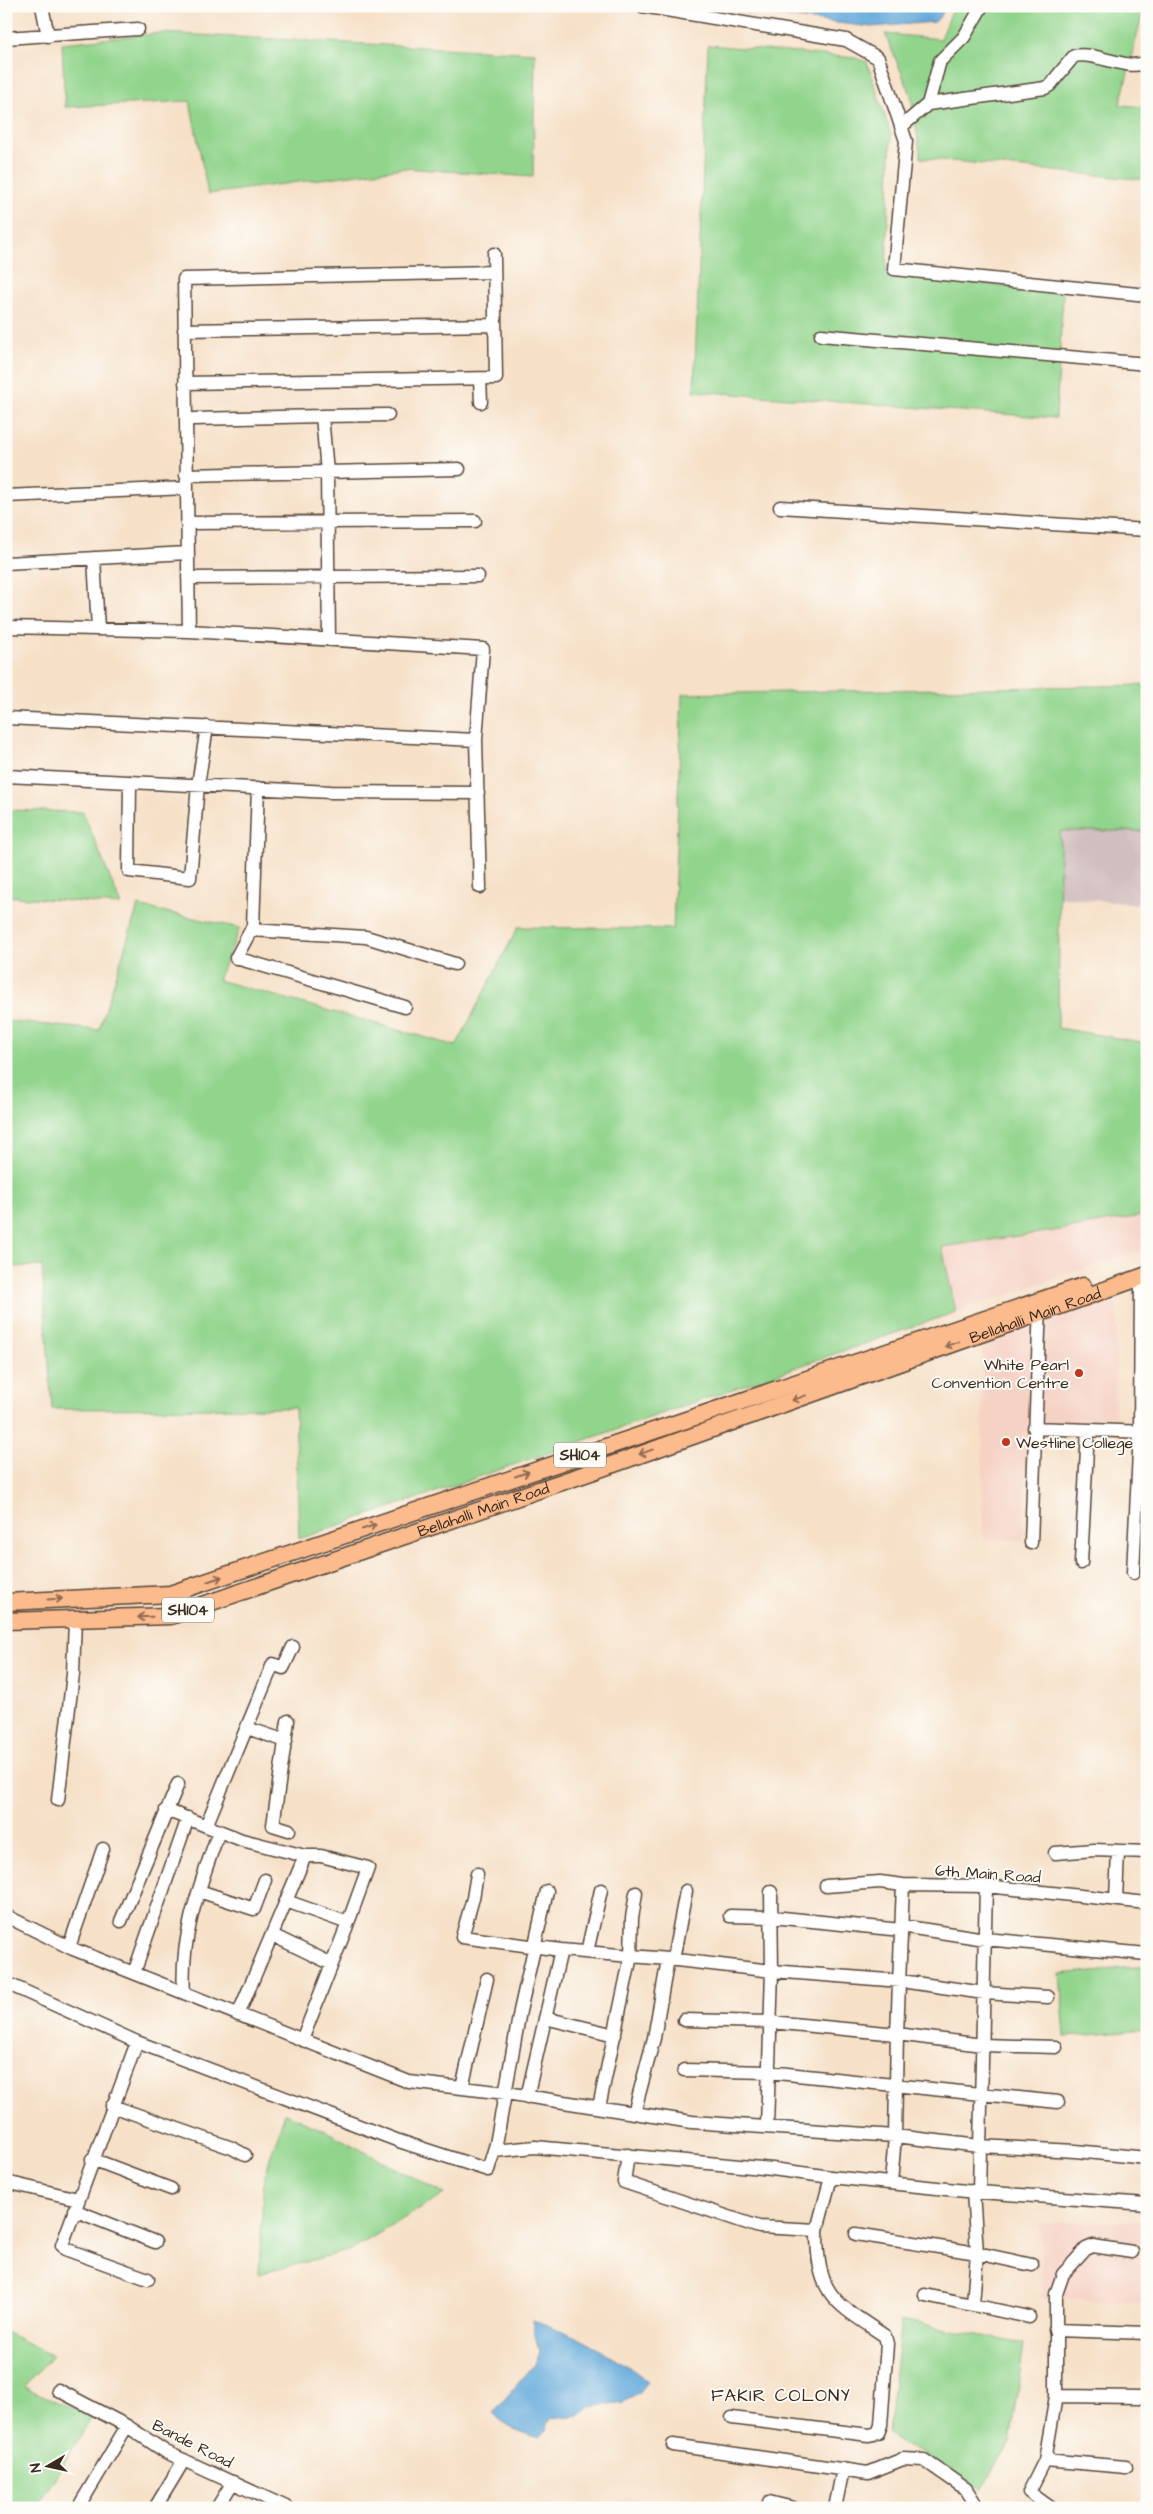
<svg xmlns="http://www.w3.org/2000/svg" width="1153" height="2514" font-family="'Architects Daughter',sans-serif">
<rect width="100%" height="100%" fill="#fdfcf7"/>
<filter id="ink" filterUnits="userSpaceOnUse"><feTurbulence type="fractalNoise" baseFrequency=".02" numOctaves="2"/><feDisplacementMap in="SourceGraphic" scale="10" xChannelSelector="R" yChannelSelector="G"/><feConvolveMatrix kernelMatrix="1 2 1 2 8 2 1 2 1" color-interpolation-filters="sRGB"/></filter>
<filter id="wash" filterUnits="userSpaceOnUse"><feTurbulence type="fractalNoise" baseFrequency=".0096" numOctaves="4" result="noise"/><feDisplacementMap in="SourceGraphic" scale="20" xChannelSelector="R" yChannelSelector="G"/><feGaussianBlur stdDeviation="1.12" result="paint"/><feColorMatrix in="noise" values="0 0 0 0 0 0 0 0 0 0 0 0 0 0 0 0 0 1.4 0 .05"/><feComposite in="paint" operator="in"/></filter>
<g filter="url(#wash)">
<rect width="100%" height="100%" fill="#f6e0c7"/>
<path fill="#f6d2c5" d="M1147 1215V1248L956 1312 941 1247 1053 1231Z
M1117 1298 1115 1426 1039 1423 1044 1323Z
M1036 1326 1023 1540 983 1539 982 1344Z
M1147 2221V2303L1042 2298 1040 2223Z"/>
<path fill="#d1bfbf" d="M1060 831H1147V905L1059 897Z"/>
<path fill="#91d48c" stroke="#667f55" d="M954 6H1144L1120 105 1147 107V180L921 158 911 95 885 34 941 39Z
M161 33 535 53 533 177 404 168 208 194 190 101 65 107 62 43Z
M708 45 855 58 867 62 891 135 886 272 1063 293 1056 418 694 391Z
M1147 685V831H1060L1058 1028 1147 1043V1215L1053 1231 942 1247 956 1312 299 1539 295 1408 52 1409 42 1266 6 1267V1021L99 1030 138 906 240 928 218 980 456 1046 518 927 673 929 682 694Z
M6 810 83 812 121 905 6 896Z
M1147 1966V2030L1065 2037 1060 1974Z
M285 2113 322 2129 444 2194 351 2250 259 2274 264 2176Z
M901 2320 1024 2344 1010 2442 981 2489 888 2434Z
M6 2332 52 2356 24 2387 92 2417 36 2508H6Z"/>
<path fill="#66abdb" stroke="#506a7c" d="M714 6H940L943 13 935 22 871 27 731 10Z
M532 2320C575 2333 612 2354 648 2381L640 2393 623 2402 590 2407 580 2415 550 2418 546 2431 539 2438 508 2427 493 2413 533 2366 539 2352Z"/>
</g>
<g filter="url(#ink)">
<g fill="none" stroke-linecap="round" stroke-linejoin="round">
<g stroke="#574537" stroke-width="15">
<path id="minor" d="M42 6 48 36
M642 6 846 40 878 58 906 141 894 269 1147 295
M6 38 138 29
M928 104 1045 88 1050 85 1074 56C1096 51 1127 72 1147 62
M901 127 928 104 940 61 964 37 982 6
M184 330 495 325
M821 335 1147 364
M480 379 481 402
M185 383 496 378 494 254
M193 419 322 416
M186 475 459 469
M6 496 187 488
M780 507 1147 530
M187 523 475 521
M94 558 98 629
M6 563 187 553
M188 578 478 576
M6 627 189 631 483 649 476 740
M189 631 184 279 494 272
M329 640 327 472 322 416 388 415
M6 718 476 740 480 887
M6 776 331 792 478 793
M130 782 129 871 190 878 198 785 207 727
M258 788 253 926 236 958 405 1007
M251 930 366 937 455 964
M1034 1428 1147 1432
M1031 1543 1040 1305
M1081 1563 1088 1430
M1133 1573 1140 1432 1141 1277
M288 1721 273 1825 289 1830
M247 1728 286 1741
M58 1800 73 1674 75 1619
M166 1810 219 1831C200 1886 180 1935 184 1993
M206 1826 273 1664 283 1668 293 1647
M219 1831 242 1840 305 1856 238 2015
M1055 1853 1094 1850 1147 1852
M305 1856H321L368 1868 348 1923
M477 1874 473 1898 462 1937 561 1950 527 2097
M903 1885 897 2034 982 2045 1056 2047
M826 1886 880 1882 903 1885 986 1886 1147 1903
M199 1891 254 1909 265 1880
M771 1892 772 1971 901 1981 984 1993 1048 1997
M1116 1900 1118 1851
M286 1901 348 1923 332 1964
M6 1916 73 1949 409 2082 506 2093 692 2122 895 2136 979 2146 1075 2151 1147 2158
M730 1916 773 1917 901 1930
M121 1921 178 1784
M901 1926 985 1939 1147 1954
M272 1935 332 1964 302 2040
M69 1947 103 1849
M561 1950 631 1956 599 2107
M587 1952 601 1890
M668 1959 772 1971 767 2127
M673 1960 686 1891
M134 1973 188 1818
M6 1983 137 2042 399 2141 488 2170 496 2144 520 2011 547 1891
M545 2018 615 2035
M684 2020 771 2022 897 2034 895 2136 891 2183
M137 2042 62 2245 65 2249 148 2279
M684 2070 768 2072 1058 2102
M462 2088 487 1979
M112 2106 232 2148 245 2155
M634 2113 654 2038 668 1959 631 1956 632 1918 636 1893
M494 2151 535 2147 772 2169 831 2177 817 2230 759 2227 624 2182 628 2155
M92 2159 171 2189
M831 2177 966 2191 1147 2204
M6 2182 78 2199
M979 2192 986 1886
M74 2210 155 2242
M856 2234 977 2253 1032 2265
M925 2295 1029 2317
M973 2304 977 2253 973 2191
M1055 2330 1147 2333
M58 2390 127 2426 166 2452 288 2508
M1056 2396 1141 2397
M732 2418 869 2435 878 2433 881 2425 887 2344 885 2336C834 2302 817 2296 817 2230
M673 2445 868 2473 903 2459 924 2460 966 2489 978 2508
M1045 2460 1126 2467
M769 2502 793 2508
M78 2508 127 2426
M155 2508 184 2460
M217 2508 233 2482
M835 2508 843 2469
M1051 2508 1029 2492 1045 2460 1056 2396V2294L1063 2274 1086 2249 1093 2246 1132 2252"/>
</g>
<g stroke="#574537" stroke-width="19">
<g id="major">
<path d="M6 1602 170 1594 1083 1286"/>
<path id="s1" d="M6 1621 171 1616 594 1471 1147 1275"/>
</g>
</g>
<use href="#minor" stroke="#fff" stroke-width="12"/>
<use href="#major" stroke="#fbbb8d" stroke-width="16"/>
</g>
<defs><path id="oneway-shaft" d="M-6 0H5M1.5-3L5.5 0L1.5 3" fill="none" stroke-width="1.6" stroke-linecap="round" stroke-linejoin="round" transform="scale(1.25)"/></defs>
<g stroke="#916b50">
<use href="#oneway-shaft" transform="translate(952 1344) rotate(160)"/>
<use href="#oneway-shaft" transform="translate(799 1398) rotate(160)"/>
<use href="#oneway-shaft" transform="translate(646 1452) rotate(160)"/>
<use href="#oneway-shaft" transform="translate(522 1474) rotate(-19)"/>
<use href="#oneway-shaft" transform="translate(369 1527) rotate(-19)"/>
<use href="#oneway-shaft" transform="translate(215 1579) rotate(-19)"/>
<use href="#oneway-shaft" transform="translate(55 1599) rotate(-3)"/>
<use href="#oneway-shaft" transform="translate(145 1617) rotate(178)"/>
</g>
</g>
<g fill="#c8321e" stroke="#fdfcf7" stroke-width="2">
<circle cx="1079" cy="1373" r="5"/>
<circle cx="1006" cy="1442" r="5"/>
</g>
<g text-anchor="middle" stroke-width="4" stroke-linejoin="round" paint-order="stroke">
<g fill="#fdfcf7" stroke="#75695f" stroke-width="1">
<rect x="554" y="1442.5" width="52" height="25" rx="4"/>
<rect x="162" y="1597.5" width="52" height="25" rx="4"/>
</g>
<g font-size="15" font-weight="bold" fill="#3b2a1e">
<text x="580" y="1460">SH104</text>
<text x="188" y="1615">SH104</text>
</g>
<g font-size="16" fill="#3b2a1e" stroke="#fdfcf7">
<text dy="6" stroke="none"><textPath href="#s1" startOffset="1080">Bellahalli Main Road</textPath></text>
<text dy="6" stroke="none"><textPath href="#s1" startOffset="495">Bellahalli Main Road</textPath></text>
<text transform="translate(988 1873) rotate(4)" y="6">6th Main Road</text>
<text transform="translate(193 2443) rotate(27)" y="6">Bande Road</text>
</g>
<g font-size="16" fill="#3b2a1e" stroke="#fdfcf7" text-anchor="end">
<text x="1069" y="1370">White Pearl<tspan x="1069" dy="18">Convention Centre</tspan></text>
<text x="1016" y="1448" text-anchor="start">Westline College</text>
</g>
<g font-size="18" letter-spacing="1" fill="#3b2a1e" stroke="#fdfcf7">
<text x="781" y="2401">FAKIR COLONY</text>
</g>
</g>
<rect width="1153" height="2514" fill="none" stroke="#fdfcf7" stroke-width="25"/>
<g transform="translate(48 2466) rotate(261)" stroke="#fdfcf7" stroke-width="4" paint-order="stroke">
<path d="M0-4L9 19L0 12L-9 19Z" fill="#3b2a1e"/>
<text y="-8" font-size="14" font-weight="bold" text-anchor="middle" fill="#3b2a1e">N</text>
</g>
</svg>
